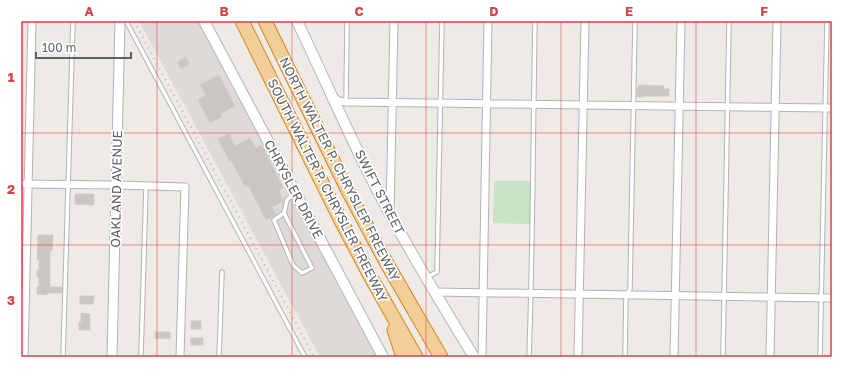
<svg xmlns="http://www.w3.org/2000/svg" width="853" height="378" font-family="'Golos Text',sans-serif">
<rect width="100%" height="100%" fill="#eeebe6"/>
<path fill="#dddad8" d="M139 21H200L379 357H320Z"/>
<path fill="#c9e3c5" d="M494 181H531V224L493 223Z"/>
<path fill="#cac6c2" stroke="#d2ccc5" d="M186 57 190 64 181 69 177 62Z
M219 75 235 106 220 114 222 117 210 123 198 100 206 95 200 85Z
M638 85 664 86V89H669V96H643V97H637V88H638Z
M229 134 235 146 250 138 256 148 262 145 283 188 279 190 283 201 272 207 276 215 266 220 248 185 245 187 232 161 230 162 218 139Z
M75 194H94V205L75 204Z
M38 235H53L52 251 50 250V287H62V293H47V295L37 294V287H39V277H37V270L39 271V260H37Z
M80 296H94L93 304H80Z
M81 313 90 314V330H79V322H81Z
M191 321H201V329H191Z
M155 332H170V339L155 338Z
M191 338H203V345H191Z"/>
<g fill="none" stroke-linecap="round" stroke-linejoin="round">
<g stroke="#b1b3b6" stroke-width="5.5">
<path id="service" d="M126 21 305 357
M346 102 347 21
M284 213 274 220 293 265 302 273 312 268 284 213 287 200 295 192
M427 277 437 272 442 21
M63 357 73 21
M141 357 146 186
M219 357 222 272
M529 357C533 245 533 133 535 21
M625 357 626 295 630 289 635 21
M723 357 729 21
M820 357 827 21"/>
</g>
<g stroke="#b1b3b6" stroke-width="9">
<path id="minor" d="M332 96 339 101 346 102 832 108
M21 184 116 185 185 187 180 357
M390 213 394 21
M434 292 832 298
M24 357 32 21
M482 357 488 21
M578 357 585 21
M674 357 681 21
M770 357 777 21"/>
</g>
<g stroke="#b1b3b6" stroke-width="11">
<path id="tertiary" d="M112 357 120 21"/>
</g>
<g stroke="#b2b5b9" stroke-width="12">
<path id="secondary" d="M204 21 383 357
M297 21C321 71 343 122 368 172 400 236 437 296 474 357"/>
</g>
<g stroke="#dc8418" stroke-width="15">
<path id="motorway" d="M242 21 339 217 369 274 416 357
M265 21 349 193 386 262 441 357
M394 330 403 357"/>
</g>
<use href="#service" stroke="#fff" stroke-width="3.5"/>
<use href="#minor" stroke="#fff" stroke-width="7"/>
<use href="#tertiary" stroke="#fff" stroke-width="9"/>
<use href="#secondary" stroke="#fff" stroke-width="10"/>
<use href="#motorway" stroke="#f2cf99" stroke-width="13"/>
<path stroke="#b3b4b4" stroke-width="2" stroke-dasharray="1 5" stroke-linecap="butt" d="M134 21 314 357"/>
</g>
<path fill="none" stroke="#d7434b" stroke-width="1" stroke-opacity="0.55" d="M157 21V357M292 21V357M426 21V357M561 21V357M696 21V357M21 133H832M21 245H832"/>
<g text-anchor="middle" stroke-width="3.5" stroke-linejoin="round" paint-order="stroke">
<g font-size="13" fill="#5d6164" stroke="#fff">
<text transform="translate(340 169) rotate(63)" y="5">NORTH WALTER P. CHRYSLER FREEWAY</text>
<text transform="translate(116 189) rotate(-89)" y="5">OAKLAND AVENUE</text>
<text transform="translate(294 189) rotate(62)" y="5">CHRYSLER DRIVE</text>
<text transform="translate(328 190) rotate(63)" y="5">SOUTH WALTER P. CHRYSLER FREEWAY</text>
<text transform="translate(380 192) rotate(63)" y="5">SWIFT STREET</text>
</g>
</g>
<rect width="853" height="378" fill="none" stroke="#ffffff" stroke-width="44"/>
<path d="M36 52v6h95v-6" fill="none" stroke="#5d6164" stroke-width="2"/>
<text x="42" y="52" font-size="12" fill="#5d6164" stroke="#ffffff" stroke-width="3" paint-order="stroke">100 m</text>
<rect x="22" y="22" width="809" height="334" fill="none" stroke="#d7434b" stroke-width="1.5"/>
<g font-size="13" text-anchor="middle" font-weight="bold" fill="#d7434b">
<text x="89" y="16">A</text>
<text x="224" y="16">B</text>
<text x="359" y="16">C</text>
<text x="494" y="16">D</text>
<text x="629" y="16">E</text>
<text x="764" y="16">F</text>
<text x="11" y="82">1</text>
<text x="11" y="194">2</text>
<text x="11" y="305">3</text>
</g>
</svg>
